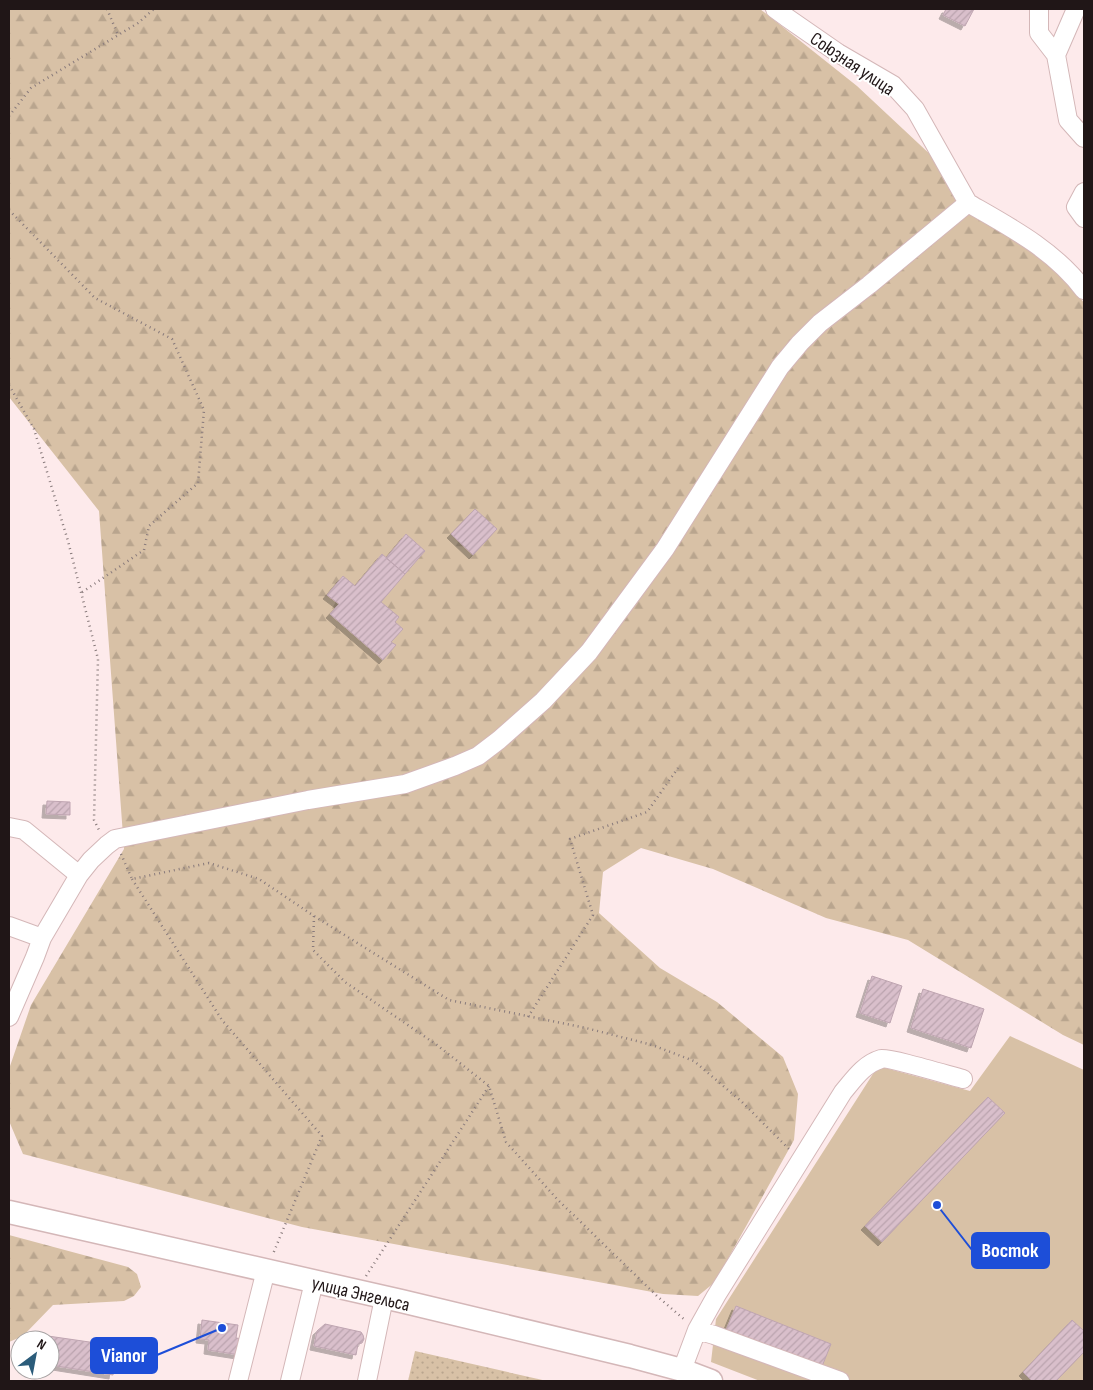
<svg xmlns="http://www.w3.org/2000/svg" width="1093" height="1390" font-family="'Sofia Sans Condensed',sans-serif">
<defs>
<pattern id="grass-dots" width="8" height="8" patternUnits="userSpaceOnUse" patternTransform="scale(1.25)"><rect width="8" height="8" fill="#d8c1a6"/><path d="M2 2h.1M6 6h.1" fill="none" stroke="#b9a58e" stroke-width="1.8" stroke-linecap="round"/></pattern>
<pattern id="forest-firs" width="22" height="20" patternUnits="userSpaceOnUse" patternTransform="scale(1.25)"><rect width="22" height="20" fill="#d8c1a6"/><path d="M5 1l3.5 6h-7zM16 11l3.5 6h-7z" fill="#b9a58e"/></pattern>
<pattern id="building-hatch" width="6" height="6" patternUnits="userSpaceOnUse" patternTransform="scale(1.25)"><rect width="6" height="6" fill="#d9bfcb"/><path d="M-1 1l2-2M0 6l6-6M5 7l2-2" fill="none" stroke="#baa3ae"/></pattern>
<filter id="shadow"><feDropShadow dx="-4" dy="4" stdDeviation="0" flood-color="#0004"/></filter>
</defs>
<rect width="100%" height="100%" fill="#fdeaeb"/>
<path fill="url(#grass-dots)" d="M415 1351 547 1381H408Z"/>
<path fill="url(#forest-firs)" d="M9 9H760L857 86 1073 288 1084 303V1045L1063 1035 908 940 826 918 713 869 641 848 603 872 599 913 660 968 717 1002 783 1057 798 1094 794 1140 715 1282 698 1296 663 1294 302 1227 23 1154 9 1121V1069L31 1005 124 849 99 511 9 397Z
M9 1235 128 1267 137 1274 141 1287 134 1296 124 1301 53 1305 23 1336 9 1342Z"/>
<path fill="#d8c1a6" d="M1010 1036 1084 1070V1381H760L711 1362 716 1319 878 1066 970 1091Z"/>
<path fill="url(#building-hatch)" stroke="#bfa5b1" filter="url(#shadow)" d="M946 9H974L965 26 943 15Z
M475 509 497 529 473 555 451 534Z
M406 534 425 551 405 574 386 558Z
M382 554 405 574 381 602 399 617 395 622 403 629 391 642 396 645 383 660 330 614 339 604 327 595 343 576 355 586Z
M47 801 70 802V815L46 814Z
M872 976 902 986 890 1023 860 1013Z
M923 989 984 1009 971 1048 911 1028Z
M988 1097 1005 1113 882 1242 865 1226Z
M736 1306 831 1344 821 1369 726 1330Z
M202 1320 238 1325 236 1338 243 1339 240 1355 208 1350 209 1340 200 1339Z
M1072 1320 1084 1331V1352L1056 1381H1032L1023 1372Z
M325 1324 361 1332 363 1335 364 1339 362 1343 358 1344 356 1355 314 1346 317 1331Z
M48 1336 117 1346 113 1375 50 1365V1340H47Z"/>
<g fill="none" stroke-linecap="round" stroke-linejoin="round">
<g stroke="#d4b7b8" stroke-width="20">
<path id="minor" d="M775 9 786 17 838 53 893 85 915 109 968 203
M1039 9V33L1056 55
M1076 9 1056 55 1068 120 1084 138
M1084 192 1076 207 1084 218
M968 203C1010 227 1054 250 1084 290
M9 827 24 830 79 875
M9 926 42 938
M9 1017 35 957 42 938 79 875 91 860 107 845 115 839 308 800 405 784 455 766 478 756 499 740 543 701 589 652 665 549 780 367 800 343 820 323 869 285 968 203
M697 1330 714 1335 840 1381
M682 1370 697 1330 716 1296 843 1092C854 1079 864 1064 881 1059 888 1057 951 1076 963 1079
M238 1381 266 1270
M290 1381 314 1282
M367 1381 384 1298"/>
</g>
<g stroke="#d4b7b8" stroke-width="25">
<path id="major" d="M9 1212 401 1301 630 1356 682 1370 711 1381"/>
</g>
<path stroke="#887a7b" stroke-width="2.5" stroke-dasharray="1 4" stroke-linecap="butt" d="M107 9 118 35
M9 116 31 88 138 23 154 9
M9 210 95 298 172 339 204 410 198 483 149 526 144 550 81 593
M9 385 34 429 68 541 98 659 94 820 100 832
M121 854 132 879 209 863 259 879 314 916 449 1000 586 1028 652 1045 694 1061 741 1101 791 1151
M132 879 222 1020 322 1136 273 1254
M314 916 313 950 345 982 437 1045 489 1086 506 1142 557 1199 657 1296 686 1321
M528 1017 593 915 570 839 647 812 678 768
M366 1276 489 1086"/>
<use href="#minor" stroke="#fff" stroke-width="18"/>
<use href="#major" stroke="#fff" stroke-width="22"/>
</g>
<g text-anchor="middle" stroke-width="4" stroke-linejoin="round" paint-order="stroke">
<g font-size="19" fill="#201617" stroke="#fff">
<text transform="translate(853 63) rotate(34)" y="7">Союзная улица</text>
<text transform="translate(361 1293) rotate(13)" y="7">улица Энгельса</text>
</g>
</g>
<path fill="none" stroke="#1d4ed8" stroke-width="2" d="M937 1205L972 1250M222 1328L157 1355"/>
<g fill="#1d4ed8" stroke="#fff" stroke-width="2">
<circle cx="937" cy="1205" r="5"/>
<circle cx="222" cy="1328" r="5"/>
</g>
<g fill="#1d4ed8" stroke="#1d4ed8" stroke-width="2">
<rect x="972" y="1233" width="77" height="35" rx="5"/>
<rect x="91" y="1338" width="66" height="35" rx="5"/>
</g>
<g font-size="20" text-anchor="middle" font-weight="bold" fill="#fff">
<text x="1010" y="1257">Восток</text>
<text x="124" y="1362">Vianor</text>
</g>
<rect width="1093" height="1390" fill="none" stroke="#201617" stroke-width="20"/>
<g transform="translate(35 1355) rotate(32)"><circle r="24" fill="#ffffff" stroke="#a6a2a2"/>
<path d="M0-4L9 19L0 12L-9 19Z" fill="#2b5c7a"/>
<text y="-8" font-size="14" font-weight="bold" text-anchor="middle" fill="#201617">N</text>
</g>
</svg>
